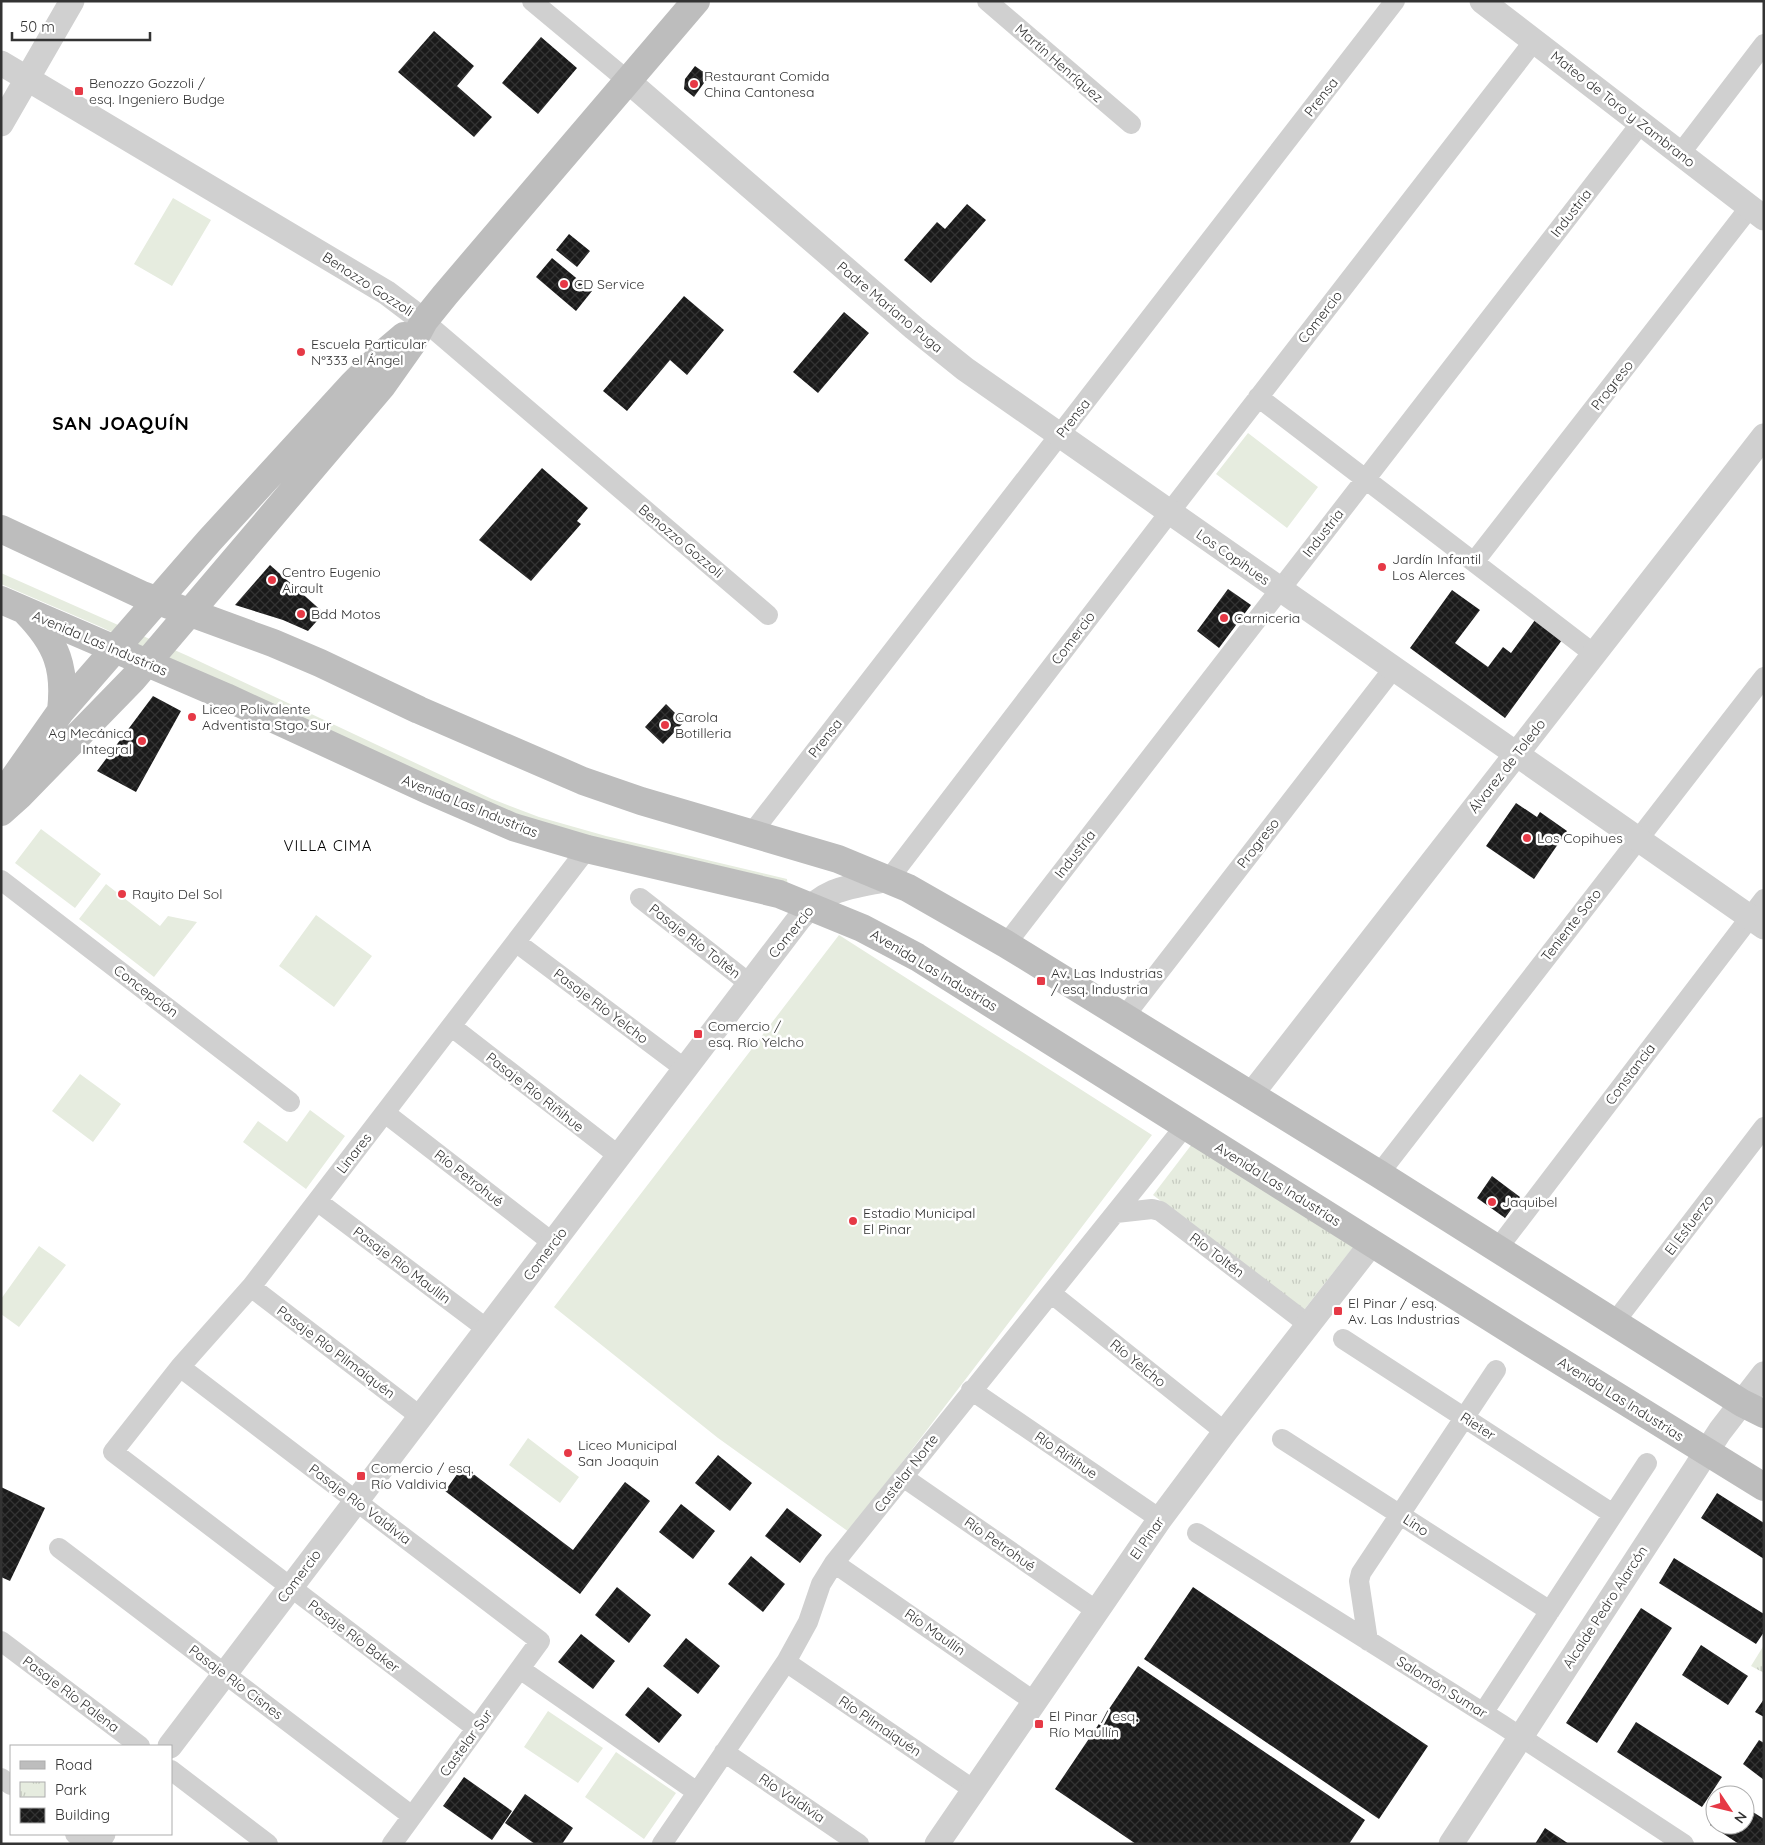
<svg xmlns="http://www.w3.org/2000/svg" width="1765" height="1845" font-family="Quicksand,sans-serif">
<defs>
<pattern id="park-tufts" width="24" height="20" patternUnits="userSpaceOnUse" patternTransform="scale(1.25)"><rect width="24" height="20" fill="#e6ecdf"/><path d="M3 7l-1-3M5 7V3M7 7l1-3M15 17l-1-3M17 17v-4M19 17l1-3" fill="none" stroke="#c6cbc0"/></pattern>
<pattern id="building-cross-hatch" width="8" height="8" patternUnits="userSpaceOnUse" patternTransform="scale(1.25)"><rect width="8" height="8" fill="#1a1a1a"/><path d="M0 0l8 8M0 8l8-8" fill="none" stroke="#333"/></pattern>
</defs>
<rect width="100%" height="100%" fill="#fff"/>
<path fill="#e6ecdf" d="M173 198 211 220 172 286 134 264Z
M1248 433 1318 487 1287 528 1216 474Z
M1 573 188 656 492 799 539 817 606 836 787 879 788 888 545 829 250 698 101 627 1 584Z
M41 829 101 874 75 908 15 863Z
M106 884 160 926 168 916 197 922 154 977 79 919Z
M316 915 372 956 334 1007 279 966Z
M839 935 1152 1135 849 1532 718 1438 554 1307Z
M80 1074 121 1104 93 1142 52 1111Z
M310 1110 345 1136 306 1189 243 1142 258 1121 287 1142Z
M39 1246 66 1265 19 1327 1 1314V1299Z
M528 1438 579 1477 560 1503 509 1465Z
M548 1711 603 1748 578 1783 524 1747Z
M616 1752 676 1793 644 1839 585 1797Z"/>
<path fill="url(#park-tufts)" d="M1192 1144 1358 1241 1304 1310 1153 1195Z
M1764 1645V1673L1751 1666Z"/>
<path fill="url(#building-cross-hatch)" d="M434 31 474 66 457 86 492 117 474 137 398 72Z
M541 37 577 68 538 114 502 83Z
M695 66 709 76 694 97 684 89 685 79Z
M967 204 986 220 931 283 904 260 937 222 945 229Z
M569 234 590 251 577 267 556 250Z
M552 258 592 291 576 311 536 277Z
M684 296 724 330 687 375 670 360 627 411 603 391Z
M844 312 869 333 818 393 793 372Z
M542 468 588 508 577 521 581 524 531 581 479 540Z
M270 565 324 613 308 631 283 620 235 605Z
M1228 589 1251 605 1219 648 1197 631Z
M1452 590 1480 610 1455 643 1488 667 1503 647 1511 653 1535 620 1562 640 1505 718 1410 648Z
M153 696 181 711 136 792 97 771Z
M666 704 684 722 663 744 645 727Z
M1516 803 1537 817 1540 812 1567 831 1534 879 1486 846Z
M1492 1176 1520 1197 1505 1218 1477 1198Z
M718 1455 752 1483 730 1511 695 1483Z
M463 1466 573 1550 625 1482 650 1501 580 1594 445 1491Z
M1 1487 45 1508 10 1581 1 1577Z
M1717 1493 1764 1523V1559L1701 1518Z
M681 1504 715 1531 693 1559 659 1532Z
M787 1508 822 1535 800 1563 765 1536Z
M751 1556 785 1584 763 1612 728 1584Z
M1674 1558 1764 1614V1632L1756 1644 1659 1583Z
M617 1587 651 1615 629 1643 595 1615Z
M1193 1587 1428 1746 1379 1819 1144 1659Z
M1641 1608 1672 1628 1597 1743 1566 1723Z
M581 1634 615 1661 593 1689 558 1662Z
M686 1638 720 1666 698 1694 663 1666Z
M1701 1645 1748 1676 1728 1705 1682 1675Z
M1138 1666 1365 1820 1349 1844H1136L1055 1789Z
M648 1687 682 1715 659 1743 625 1715Z
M1764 1699V1717L1755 1712Z
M1636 1722 1722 1777 1702 1807 1617 1752Z
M1759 1740 1764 1743V1780L1743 1764Z
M464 1777 512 1811 492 1840 443 1806Z
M525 1794 573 1828 562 1844H535L505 1823Z
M1745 1807 1764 1819V1844H1739L1710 1825 1715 1817V1825H1745Z
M1545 1828 1569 1844H1535Z"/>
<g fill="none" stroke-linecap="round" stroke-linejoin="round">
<path stroke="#d0d0d0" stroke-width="20" d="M532 1 628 81
M987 1 1131 124
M1680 154 1764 44
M424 321 768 615
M1258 397 1594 654
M1474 562 1750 207
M751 834 1395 1
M889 879 1169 513 1534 41
M1 880 290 1102
M640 898 750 984
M517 943 685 1069
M1006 944 1641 123
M1124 1017 1393 669
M452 1027 619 1156
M385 1113 553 1243
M1379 1174 1764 677
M317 1201 487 1329
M1116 1213 1152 1209 1160 1211 1309 1325
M1498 1248 1764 899
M251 1287 421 1417
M1052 1294 1225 1432
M1614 1323 1764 1127
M1343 1339 1613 1514
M180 1367 540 1641 392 1844
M971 1390 1160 1519
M1282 1439 1550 1611
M903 1477 1097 1611
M1197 1533 1501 1724 1684 1844
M59 1548 412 1816
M834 1563 1035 1702
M1 1641 140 1746
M1368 1641 1359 1581 1361 1573 1496 1370
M786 1662 974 1790
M520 1669 697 1792
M1483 1713 1647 1463
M476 1728 113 1452 180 1367 251 1287 587 849
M724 1752 859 1844
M171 1770 268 1844
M1 1778 11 1785
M75 1834 88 1844
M662 1844 786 1662 808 1622 821 1584 834 1563 1185 1126"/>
<path stroke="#d0d0d0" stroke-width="25" d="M1482 1 1764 218
M1 63 387 293 424 321
M628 81 914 328 965 369 1764 927
M1 124 72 1
M1250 1096 1764 436
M170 1746 799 919C826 887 850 887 889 879
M95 1844 103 1834
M937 1844 1160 1519 1225 1432 1372 1243
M1451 1844 1696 1468 1720 1431 1764 1374"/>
<path stroke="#bdbdbd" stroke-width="28" d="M1 529 142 595 273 643 320 663 419 710 583 781 641 801 838 859 908 888 1006 944 1379 1174 1742 1403 1764 1414
M1 600 226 697 428 790 513 827 587 849 779 894 862 928 917 957 1518 1335 1764 1487
M27 613C57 644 66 668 61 711
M2 795 61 711 209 541 352 385 384 353 404 336
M1 812 20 795 133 679 382 386 411 345 424 321 445 295 696 1"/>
</g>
<g fill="#e63946" stroke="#fff" stroke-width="2">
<circle cx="694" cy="84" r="5"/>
<rect x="74" y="86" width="10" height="10" rx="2.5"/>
<circle cx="564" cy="284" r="5"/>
<circle cx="301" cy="352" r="5"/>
<circle cx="1382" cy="567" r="5"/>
<circle cx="272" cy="580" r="5"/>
<circle cx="301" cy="614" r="5"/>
<circle cx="1224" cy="618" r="5"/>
<circle cx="192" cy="717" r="5"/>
<circle cx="665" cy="725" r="5"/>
<circle cx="142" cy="741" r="5"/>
<circle cx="1527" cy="838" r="5"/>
<circle cx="122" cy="894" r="5"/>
<rect x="1036" y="976" width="10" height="10" rx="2.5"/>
<rect x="693" y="1029" width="10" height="10" rx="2.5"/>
<circle cx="1492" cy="1202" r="5"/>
<circle cx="853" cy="1221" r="5"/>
<rect x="1333" y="1306" width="10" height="10" rx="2.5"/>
<circle cx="568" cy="1453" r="5"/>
<rect x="356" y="1471" width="10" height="10" rx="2.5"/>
<rect x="1034" y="1719" width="10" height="10" rx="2.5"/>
</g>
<g text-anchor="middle" stroke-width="5" stroke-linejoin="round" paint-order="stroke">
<g font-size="14" fill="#333" stroke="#fff">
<text transform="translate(1059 63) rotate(41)" y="5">Martín Henríquez</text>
<text transform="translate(1321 97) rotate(-52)" y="5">Prensa</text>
<text transform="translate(1623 109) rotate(38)" y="5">Mateo de Toro y Zambrano</text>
<text transform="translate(1571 213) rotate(-52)" y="5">Industria</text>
<text transform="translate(368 284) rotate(33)" y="5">Benozzo Gozzoli</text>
<text transform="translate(890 307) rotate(40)" y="5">Padre Mariano Puga</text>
<text transform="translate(1320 317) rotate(-52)" y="5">Comercio</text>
<text transform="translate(1612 385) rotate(-52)" y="5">Progreso</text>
<text transform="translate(1073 418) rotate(-52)" y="5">Prensa</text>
<text transform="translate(1323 533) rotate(-52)" y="5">Industria</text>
<text transform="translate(681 541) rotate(40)" y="5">Benozzo Gozzoli</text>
<text transform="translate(1233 557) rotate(35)" y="5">Los Copihues</text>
<text transform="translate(1073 638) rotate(-53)" y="5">Comercio</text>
<text transform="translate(100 643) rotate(23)" y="5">Avenida Las Industrias</text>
<text transform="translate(825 738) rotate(-52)" y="5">Prensa</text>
<text transform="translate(1507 766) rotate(-52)" y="5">Álvarez de Toledo</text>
<text transform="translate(470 806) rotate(22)" y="5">Avenida Las Industrias</text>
<text transform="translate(1258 843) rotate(-52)" y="5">Progreso</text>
<text transform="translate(1075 854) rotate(-52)" y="5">Industria</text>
<text transform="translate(1571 925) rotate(-52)" y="5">Teniente Soto</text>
<text transform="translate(791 932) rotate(-51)" y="5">Comercio</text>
<text transform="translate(695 941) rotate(38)" y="5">Pasaje Río Toltén</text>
<text transform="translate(934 970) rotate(31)" y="5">Avenida Las Industrias</text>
<text transform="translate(146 991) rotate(37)" y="5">Concepción</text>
<text transform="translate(601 1006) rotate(37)" y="5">Pasaje Río Yelcho</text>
<text transform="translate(1630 1074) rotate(-53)" y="5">Constancia</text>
<text transform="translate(535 1092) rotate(38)" y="5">Pasaje Río Riñihue</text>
<text transform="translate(354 1153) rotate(-52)" y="5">Linares</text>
<text transform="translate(469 1178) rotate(38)" y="5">Río Petrohué</text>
<text transform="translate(1278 1184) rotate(32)" y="5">Avenida Las Industrias</text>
<text transform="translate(1689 1225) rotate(-53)" y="5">El Esfuerzo</text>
<text transform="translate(545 1254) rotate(-53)" y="5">Comercio</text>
<text transform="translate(1217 1255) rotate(37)" y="5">Río Toltén</text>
<text transform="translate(402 1265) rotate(37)" y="5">Pasaje Río Maullín</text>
<text transform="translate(336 1352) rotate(37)" y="5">Pasaje Río Pilmaiquén</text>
<text transform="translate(1138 1363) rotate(39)" y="5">Río Yelcho</text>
<text transform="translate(1621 1399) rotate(32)" y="5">Avenida Las Industrias</text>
<text transform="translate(1478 1426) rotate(33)" y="5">Rieter</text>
<text transform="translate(1066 1455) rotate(34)" y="5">Río Riñihue</text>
<text transform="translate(906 1473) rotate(-52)" y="5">Castelar Norte</text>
<text transform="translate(360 1504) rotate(37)" y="5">Pasaje Río Valdivia</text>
<text transform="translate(1416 1525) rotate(33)" y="5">Lino</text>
<text transform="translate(1147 1538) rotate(-55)" y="5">El Pinar</text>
<text transform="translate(1000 1544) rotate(35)" y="5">Río Petrohué</text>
<text transform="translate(299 1576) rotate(-53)" y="5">Comercio</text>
<text transform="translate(1605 1607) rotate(-57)" y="5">Alcalde Pedro Alarcón</text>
<text transform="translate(935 1632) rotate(35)" y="5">Río Maullín</text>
<text transform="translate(354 1636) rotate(37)" y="5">Pasaje Río Baker</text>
<text transform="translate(236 1682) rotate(37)" y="5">Pasaje Río Cisnes</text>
<text transform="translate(1442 1687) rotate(32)" y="5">Salomón Sumar</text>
<text transform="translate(71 1694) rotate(37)" y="5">Pasaje Río Palena</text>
<text transform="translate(880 1726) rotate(34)" y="5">Río Pilmaiquén</text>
<text transform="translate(466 1743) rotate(-54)" y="5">Castelar Sur</text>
<text transform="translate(792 1798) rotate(34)" y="5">Río Valdivia</text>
</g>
<g font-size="14" fill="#333" stroke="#fff" text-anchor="start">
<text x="704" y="81">Restaurant Comida<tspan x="704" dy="16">China Cantonesa</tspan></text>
<text x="89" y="88">Benozzo Gozzoli /<tspan x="89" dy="16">esq. Ingeniero Budge</tspan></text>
<text x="574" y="289">CD Service</text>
<text x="311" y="349">Escuela Particular<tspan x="311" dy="16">N°333 el Ángel</tspan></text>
<text x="1392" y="564">Jardín Infantil<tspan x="1392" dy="16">Los Alerces</tspan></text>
<text x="282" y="577">Centro Eugenio<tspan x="282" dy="16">Airault</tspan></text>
<text x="311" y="619">Bdd Motos</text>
<text x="1234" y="623">Carniceria</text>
<text x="202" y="714">Liceo Polivalente<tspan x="202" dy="16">Adventista Stgo. Sur</tspan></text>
<text x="675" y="722">Carola<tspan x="675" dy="16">Botilleria</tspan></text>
<text x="132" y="738" text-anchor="end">Ag Mecánica<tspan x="132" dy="16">Integral</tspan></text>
<text x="1537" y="843">Los Copihues</text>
<text x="132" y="899">Rayito Del Sol</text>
<text x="1051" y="978">Av. Las Industrias<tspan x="1051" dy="16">/ esq. Industria</tspan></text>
<text x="708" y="1031">Comercio /<tspan x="708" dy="16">esq. Río Yelcho</tspan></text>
<text x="1502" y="1207">Jaquibel</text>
<text x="863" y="1218">Estadio Municipal<tspan x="863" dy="16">El Pinar</tspan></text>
<text x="1348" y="1308">El Pinar / esq.<tspan x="1348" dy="16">Av. Las Industrias</tspan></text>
<text x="578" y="1450">Liceo Municipal<tspan x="578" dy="16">San Joaquin</tspan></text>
<text x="371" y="1473">Comercio / esq.<tspan x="371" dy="16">Río Valdivia</tspan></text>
<text x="1049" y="1721">El Pinar / esq.<tspan x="1049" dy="16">Río Maullín</tspan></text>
</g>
<g font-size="15" letter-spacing="1" fill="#000" stroke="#fff">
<text x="328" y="851">VILLA CIMA</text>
</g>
<g font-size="19" font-weight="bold" letter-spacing="1" fill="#000" stroke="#fff">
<text x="121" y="430">SAN JOAQUÍN</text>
</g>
</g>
<rect width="1765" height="1845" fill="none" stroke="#333333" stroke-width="5"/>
<rect x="10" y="1745" width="162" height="90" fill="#ffffff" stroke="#adadad"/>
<rect x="20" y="1761" width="25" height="8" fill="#bdbdbd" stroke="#adadad"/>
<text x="55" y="1770" font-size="15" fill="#333333">Road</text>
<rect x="20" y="1782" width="25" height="15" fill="url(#park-tufts)" stroke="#adadad"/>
<text x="55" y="1795" font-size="15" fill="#333333">Park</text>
<rect x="20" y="1808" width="25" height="15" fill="url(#building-cross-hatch)" stroke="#adadad"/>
<text x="55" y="1820" font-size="15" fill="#333333">Building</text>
<g transform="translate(1730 1810) rotate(125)"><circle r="24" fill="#ffffff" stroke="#adadad"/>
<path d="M0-4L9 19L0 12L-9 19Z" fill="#e63946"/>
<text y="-8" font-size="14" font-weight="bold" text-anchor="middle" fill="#333333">N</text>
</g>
<path d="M12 32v8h138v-8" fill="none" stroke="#333333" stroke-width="2.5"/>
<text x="20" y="32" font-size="15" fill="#333333" stroke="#ffffff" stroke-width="4" paint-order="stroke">50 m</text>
</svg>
